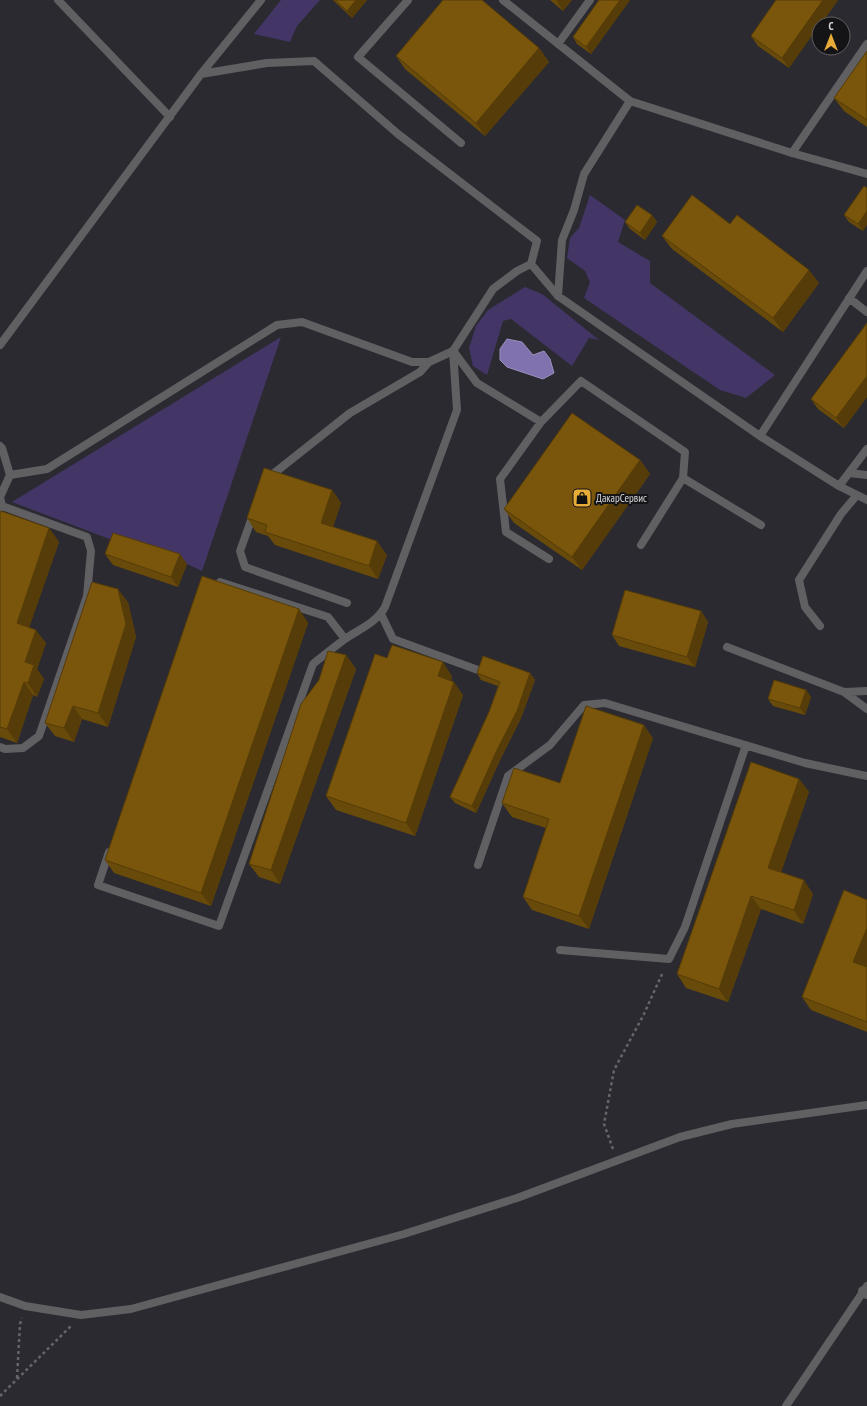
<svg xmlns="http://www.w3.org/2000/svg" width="867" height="1406" font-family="'PT Sans Narrow',sans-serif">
<rect width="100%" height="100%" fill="#2b2a30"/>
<path fill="#433666" d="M281 0H320L297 26 290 42 254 34Z
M590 195 625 220 618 242 650 261V283L775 375 746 398 720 390 584 298 590 282 585 271 567 258 570 238 579 228Z
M525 287 542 294 599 340 589 338 572 366 511 319 503 321 487 375 473 366 469 348 476 326 488 310Z
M281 337 202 571 187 564 120 543 12 502Z"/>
<path fill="#8071af" stroke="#9a90bc" d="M507 339 522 342 533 355 544 351 550 359 554 373 543 379 507 367 500 360V349Z"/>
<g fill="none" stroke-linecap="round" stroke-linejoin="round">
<path stroke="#65656a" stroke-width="2.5" stroke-dasharray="3 3" stroke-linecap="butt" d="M613 1149 604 1124 614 1070 643 1016 663 972
M17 1378 20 1324 22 1318
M0 1396 71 1326"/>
<path stroke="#605f62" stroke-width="8" d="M58 0 170 117
M408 0 358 57 461 143
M503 0 630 101 584 174 574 210 562 240 558 296
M558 44 590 0
M201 74 267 63 314 61 398 134 537 241 531 264
M630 101 792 153 867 174
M792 153 867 44
M849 298 867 312
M0 345 201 74 261 0
M454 352 477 383 541 422 581 381 685 452 683 478 761 525
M541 422 500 479 506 532 549 559
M760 436 867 271
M0 446 2 448 10 475
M849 473 867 475
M268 478 350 413 420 372 429 362
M839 486 867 449
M0 508 2 506 0 497 10 475 47 469 277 325 302 322 412 362H429L453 351 493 289 517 271 531 264 558 296 760 436 839 486 867 500
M254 512 240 551 245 567 347 603
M641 545 683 478
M220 582 328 617 345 639
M381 614 393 639 478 670
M820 626 805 607 799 580 841 514 857 495
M727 647 844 692 867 709
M844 692 867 691
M0 747 5 749 23 748 39 736 87 596 91 551 87 537 2 506
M109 852 98 885 219 926 313 664C323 656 334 647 345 639 359 629 376 623 385 607L457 410 453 351
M478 865 508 776 550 745 584 705 605 703 805 763 867 776
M560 950 669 959 685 927 746 745
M0 1297 25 1306 81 1315 131 1309 404 1234 517 1198 680 1137 732 1124 867 1105
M786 1406 867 1286"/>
<path stroke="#605f62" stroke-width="10" d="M863 1291 867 1294"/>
</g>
<path fill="#684a0a" d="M333 0H367L352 18 335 2Z
M550 0H572L563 11Z
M599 0H630L591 54 577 44 573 37Z
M776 0H838L821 24H819L789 68 758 46 751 36Z
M539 48 549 62 485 136 405 69 396 56Z
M867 51V127L844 111 834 98Z
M867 188 863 231 849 222 844 215Z
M652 215 657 222 645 240 630 229 625 222Z
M730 224 819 283 783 332 672 249 662 236Z
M867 323V397L844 428 818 409 811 399Z
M640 460 650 474 582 570 514 523 504 509Z
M332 490 341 503 333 527 387 555 378 579 275 545 268 536 256 532 247 518Z
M0 513 49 528 59 542 29 627 46 643 37 669 44 679 37 697 33 695 17 743 0 737Z
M105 554 187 564 178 587 113 565Z
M128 602 136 637 108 727 82 719 74 742 55 736 45 723Z
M299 609 308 623 211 906 114 873 105 860Z
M701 611 708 622 695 667 619 646 612 635Z
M346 655 356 669 280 884 259 877 249 864Z
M387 658 452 676 451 681 463 695 415 836 336 810 326 796Z
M477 673H530L535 680 521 718 501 758 476 813 455 803 450 797 489 712 498 686 481 680Z
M806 690 811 697 805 715 773 706 768 699Z
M653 738 589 929 532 910 523 897 546 828 512 817 502 803 560 783Z
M799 779 809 792 781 872 813 894 803 924 761 909 728 1002 686 988 677 974Z
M867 900V965L866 967H867V1032L811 1010 802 997Z"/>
<path fill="#553c08" d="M356 0H367L352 18 347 11Z
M556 0H572L563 11Z
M620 0H630L591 54 586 47Z
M823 0H838L821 24H819V26L789 68 782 58Z
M539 48 549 62 485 136 476 123Z
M867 211V225L863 231 858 224Z
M652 215 657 222 645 240 640 233Z
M809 270 819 283 783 332 773 318Z
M867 376V397L844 428 836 418Z
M640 460 650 474 582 570 572 557Z
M332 490 341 503 330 536 321 523Z
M49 528 59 542 26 637 17 623Z
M377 541 387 555 378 579 369 566Z
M180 554 187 564 178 587 171 577Z
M118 589 128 602 136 637 108 727 98 713Z
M299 609 308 623 211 906 201 893Z
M701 611 708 622 695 667 687 657Z
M36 630 46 643 37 669 44 679 37 697 28 683 25 662Z
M346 655 356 669 280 884 271 870Z
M443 662 452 676 447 690 438 676Z
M530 673 535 680 521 718 501 758 476 813 472 806Z
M24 682 33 695 17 743 7 729Z
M454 682 463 695 415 836 406 823Z
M806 690 811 697 805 715 800 708Z
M73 706 82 719 74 742 64 728Z
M644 725 653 738 589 929 579 916Z
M799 779 809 792 778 881 768 868Z
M804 880 813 894 803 924 794 910Z
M751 896 761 909 728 1002 719 989Z
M867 928V965L863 975 853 962Z"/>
<path fill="#79560c" stroke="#553c08" d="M335 0H356L347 11Z
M443 0H482L539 48 476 123 396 56Z
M599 0H620L586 47 573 37Z
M776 0H823L782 58 751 36Z
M867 51V120L834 98Z
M864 186 867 188V211L858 224 844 215Z
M692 195 730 224 737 215 809 270 773 318 662 236Z
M637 205 652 215 640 233 625 222Z
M867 323V376L836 418 811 399Z
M572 413 640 460 572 557 504 509Z
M264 468 332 490 321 523 377 541 369 566 265 532 267 525 247 518Z
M1 511 49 528 17 623 36 630 25 662 34 665 28 683 24 682 7 729 0 727V513Z
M113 533 180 554 171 577 105 554Z
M202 576 299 609 201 893 105 860Z
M92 582 118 589 126 624 98 713 73 706 64 728 45 723Z
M625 590 701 611 687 657 612 635Z
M392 645 443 662 438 676 454 682 406 823 326 796 375 654 387 658Z
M328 651 346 655 271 870 249 864 301 704 319 680Z
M483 656 530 673 517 711 496 752 472 806 450 797 489 712 500 682 477 673Z
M774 680 806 690 800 708 768 699Z
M586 706 644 725 579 916 523 897 549 819 502 803 514 768 560 783Z
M751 762 799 779 768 868 804 880 794 910 751 896 719 989 677 974Z
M844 890 867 900V928L853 962 867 967V1022L802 997Z"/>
<defs>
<g id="shop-square" transform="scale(1)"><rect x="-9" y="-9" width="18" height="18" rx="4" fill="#e7ac37" stroke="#141316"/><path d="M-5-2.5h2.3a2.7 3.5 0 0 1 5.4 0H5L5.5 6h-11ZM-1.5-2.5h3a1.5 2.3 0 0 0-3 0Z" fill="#111"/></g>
</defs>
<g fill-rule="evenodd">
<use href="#shop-square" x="582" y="498"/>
</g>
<g text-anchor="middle" stroke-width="4" stroke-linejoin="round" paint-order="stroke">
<g font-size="11" fill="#d8d8dc" stroke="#141316" text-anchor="start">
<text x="596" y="502">ДакарСервис</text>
</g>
</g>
<g transform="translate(831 36)"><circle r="19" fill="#141316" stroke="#626265"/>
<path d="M0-3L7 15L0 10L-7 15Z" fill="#e7ac37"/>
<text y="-6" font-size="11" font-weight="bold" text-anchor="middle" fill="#d8d8dc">С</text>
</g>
</svg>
